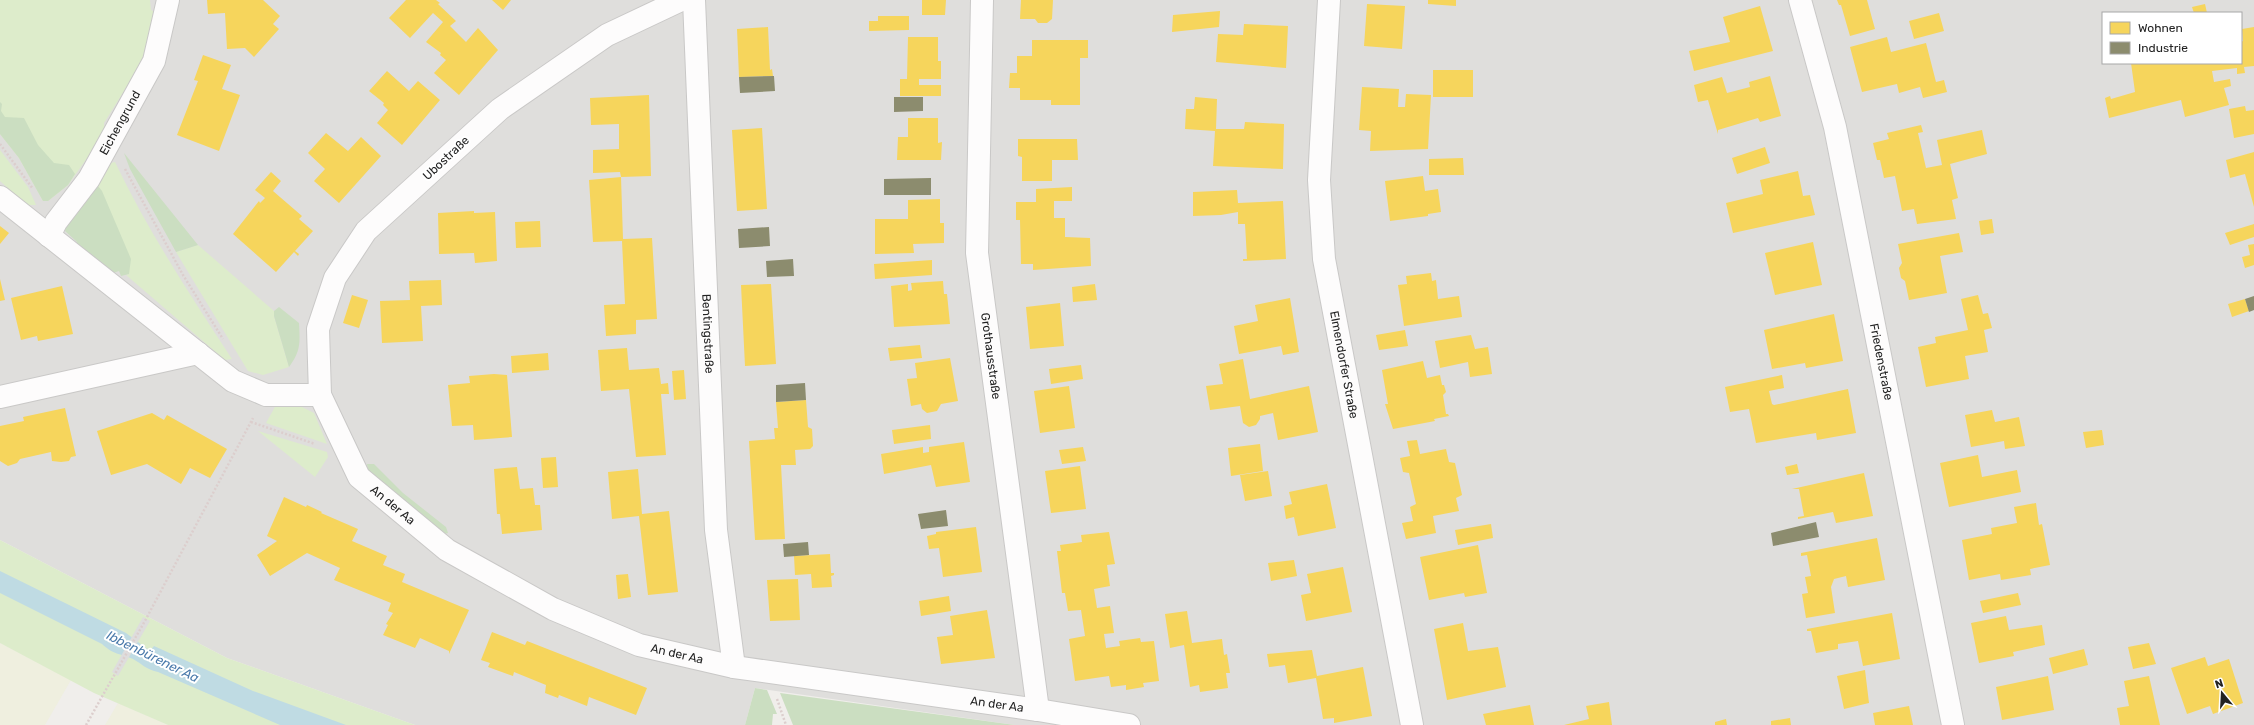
<svg xmlns="http://www.w3.org/2000/svg" width="2254" height="725" font-family="Rubik,sans-serif">
<rect width="100%" height="100%" fill="#f0eeeb"/>
<path fill="#dfdedc" fill-rule="evenodd" d="M0 0H2254V725H1015L755 688 745 725H415L227 658 0 540ZM2103 13H2241V63H2103Z"/>
<path fill="#efefdf" d="M0 643 71 680 45 725H0Z
M118 703 168 725H105Z"/>
<path fill="#ddeccb" d="M0 0H150L151 10 156 13 141 64 104 123 105 133 68 185 48 201H43L19 158 0 134Z
M0 150 28 187 36 205H27L0 181Z
M115 162C148 231 190 295 232 359L225 360 126 275 129 274 98 186 111 163Z
M198 245 274 311V316L289 367 263 375 248 371 176 252Z
M296 404 314 413 327 444 266 423 276 405Z
M258 431 327 452 328 457 315 477Z
M0 540 227 658 415 725H168L94 693 0 643Z"/>
<path fill="#cbdec1" d="M0 102 2 104 1 111 5 117 24 118 38 145 54 163 69 165 75 174 68 185 48 201H43L19 158 0 134Z
M124 153 198 245 176 252 130 169Z
M98 186 102 191 131 259 129 274 121 276 119 271 113 273 77 251V242L65 231 67 216 80 208Z
M279 307 299 323C300 343 301 351 289 367L274 316V311Z
M367 464H374L403 493 446 527 448 533 441 535 368 471Z
M755 688 767 690 777 714H773L772 725H745Z
M780 693 1015 725H793Z"/>
<path fill="#bfdbe3" d="M0 571 126 633 150 651 154 646 253 691 346 725H280L158 672C147 670 142 664 133 659 119 653 114 655 102 644L0 593Z"/>
<path fill="#dedddd" d="M143 617 150 621 118 676 112 672Z"/>
<path fill="#f6d55c" d="M207 0H263L280 16 273 24 279 29 254 57 245 48 227 49 225 13 208 14Z
M406 0H436L440 3 438 4 456 21 450 26 466 42 478 28 498 50 459 95 434 73 446 60 440 55 441 53 426 42 443 22 433 13 410 38 389 18Z
M492 0H511L503 10Z
M922 0H946L945 15H922Z
M1021 0H1053L1052 19 1047 23H1038L1035 19H1020Z
M1428 0H1456V6L1428 4Z
M1837 0H1867L1875 29 1850 36 1841 5H1839Z
M1367 4 1405 6 1402 49 1364 46Z
M2205 4 2207 13H2194L2192 7Z
M1760 6 1773 51 1694 71 1689 51 1730 42 1723 17Z
M1220 11 1219 27 1172 32 1173 15Z
M1939 13 1944 31 1914 39 1909 21Z
M878 16H909V30L869 31V21H878Z
M1244 24 1288 26 1286 68 1216 62 1218 34 1243 35Z
M768 27 770 70 772 69 773 76 739 77 737 29Z
M2254 27V66L2244 67 2245 73 2237 74V68L2212 71 2214 82 2230 79 2231 86 2224 88 2229 105 2185 117 2181 100 2109 118 2105 98 2110 96 2111 99 2135 92 2131 63H2241V42L2243 41 2242 29Z
M908 37H938V61H941V79H919V85H941V96H900V79H907Z
M1887 37 1891 52 1926 43 1936 82 1944 80 1947 92 1923 98 1920 87 1899 93 1897 84 1862 92 1850 47Z
M1032 40H1088V58H1080V105H1051V100H1020V88H1009L1010 73H1017V56H1032Z
M203 55 231 65 222 89 240 95 219 151 177 135 198 81 194 80Z
M1433 70H1473V97H1433Z
M387 71 409 91 418 81 440 100 402 145 377 123 388 110 383 105 384 103 369 91Z
M1770 76 1781 116 1760 122 1758 118 1718 130V134L1708 100 1698 102 1694 85 1722 77 1727 93 1750 87 1749 82Z
M1362 87 1399 89 1398 107H1405L1406 94 1431 95 1428 149 1370 151 1371 131 1359 130Z
M649 95 651 176 621 177 620 172 593 173V150L619 149V124L591 125 590 98Z
M1195 97 1217 99 1216 129H1244L1245 122 1284 124 1283 169 1213 166 1215 131 1185 129 1186 109H1194Z
M2245 106 2246 111 2254 110V134L2234 138 2229 109Z
M908 118H938V143L942 142 941 160H897L898 137H908Z
M1921 125 1923 132 1918 133 1926 168 1942 165 1937 140 1982 130 1987 154 1950 164 1958 198 1952 200 1956 219 1917 224 1914 209 1902 211 1895 176 1884 178 1880 160H1877L1873 143 1889 139 1887 133Z
M762 128 767 209 737 211 732 130Z
M326 133 348 151 361 137 381 156 339 203 314 181 325 169 308 153Z
M1018 139H1077L1078 160H1052V181H1022V157L1018 156Z
M1765 147 1770 163 1737 174 1732 158Z
M2254 152V207L2245 174 2230 178 2226 160Z
M1463 158 1464 175H1429V159Z
M1798 171 1803 196 1810 195 1815 215 1733 233 1726 203 1763 194 1760 180Z
M271 172 281 181 273 191 302 216 299 219 313 231 295 251 299 254 298 256 294 252 276 272 233 234 259 201 260 203 265 198 255 190Z
M1423 176 1425 191 1438 189 1441 212 1428 214V216L1390 221 1385 181Z
M621 177 623 239 652 238 657 319 636 320V334L606 336 604 305 625 304 622 241 593 242 589 180Z
M1072 187V201H1054V218H1065V237L1090 238 1091 266 1033 270V264H1021L1020 220H1016V202H1036V189Z
M1237 190 1238 203 1283 201 1286 259 1243 261V259H1247L1245 224H1238V212L1221 215 1193 216V192Z
M940 199V223H944V243L913 244 914 253 875 254V219H908V200Z
M474 211V213L495 212 497 261 475 263 474 253 439 254 438 213Z
M1992 219 1994 233 1981 235 1979 221Z
M540 221 541 247 516 248 515 222Z
M2254 224V237L2230 245 2225 233Z
M0 226 9 233 0 244Z
M1959 233 1963 252 1940 256 1947 293 1909 300 1905 281 1901 278 1899 268 1902 263 1898 244Z
M1813 242 1822 285 1775 295 1765 253Z
M2254 244V265L2245 268 2242 257 2250 255 2248 245Z
M932 260V275L875 279 874 264Z
M1431 273 1432 281 1436 280 1438 299 1459 296 1462 317 1404 326 1398 285 1407 284 1406 276Z
M0 279 5 300 0 301Z
M441 280 442 305 421 306 423 341 382 343 380 301 410 300 409 281Z
M943 281 944 294H947L950 324 894 327 891 286 908 284V291L912 290 911 283Z
M771 284 776 364 745 366 741 285Z
M1095 284 1097 300 1073 302 1072 287Z
M62 286 73 334 38 341 37 336 21 340 11 298Z
M352 295 368 300 359 328 343 323Z
M1978 295 1983 314 1988 313 1992 328 1984 330 1988 352 1965 356 1969 379 1926 387 1918 347 1936 343 1935 337 1968 330 1961 299Z
M1290 298 1299 352 1283 355 1281 346 1239 354 1234 326 1258 321 1255 305Z
M2245 299 2249 311 2232 317 2228 304Z
M1060 303 1064 346 1030 349 1026 307Z
M1834 314 1843 361 1806 368 1805 363 1772 369 1764 330Z
M1405 330 1408 346 1379 350 1376 335Z
M1471 335 1475 349 1488 347 1492 374 1470 377 1468 362 1440 368 1435 341Z
M920 345 922 358 890 361 888 348Z
M627 348 629 370 659 368 661 384 668 383 669 394H661L666 455 636 457 629 389 601 391 598 350Z
M548 353 549 370 512 373 511 356Z
M950 358 958 401 941 404 937 411 927 413 922 409 921 404 911 406 907 379 917 378 915 363Z
M1243 359 1250 399 1309 386 1318 432 1278 440 1273 413 1260 416V419L1256 425 1249 427 1243 423 1240 406 1210 410 1206 386 1223 384 1219 364Z
M1423 361 1427 378 1440 375 1442 385H1444L1446 392 1443 395 1446 414H1448L1449 416 1434 419 1435 421 1393 429 1385 404H1388L1382 370Z
M1081 365 1083 379 1051 384 1049 369Z
M684 370 686 399 674 400 672 371Z
M494 374 507 375 512 437 474 440 473 425 452 426 448 385 470 383 469 376Z
M1782 375 1784 388 1769 391 1772 404 1774 405 1848 389 1856 433 1817 440 1816 433 1756 443 1749 409 1730 412 1725 387Z
M1069 386 1075 428 1040 433 1034 391Z
M806 400 808 427 812 429 813 446 810 449 795 450 796 465H781L785 539 755 540 749 441 775 439 774 428H778L776 402Z
M65 408 76 456 71 457 69 461 61 462 52 461 51 452 20 459 17 463 8 466 0 461V426L24 421 23 417Z
M1992 410 1995 422 2019 417 2025 446 2005 449 2004 441 1971 447 1965 415Z
M152 413 164 420 167 415 227 449 210 478 190 468 181 484 147 464 111 475 97 431Z
M930 425 931 439 894 444 892 430Z
M2102 430 2104 445 2086 448 2083 432Z
M1417 440 1420 454 1446 449 1449 462 1455 463 1462 495 1456 498 1459 511 1433 516 1436 533 1406 539 1402 523 1413 521 1410 507 1416 504 1409 473 1403 472 1400 458 1410 456 1407 441Z
M964 442 970 482 936 487 931 465 884 474 881 454 923 447V453L929 452V447Z
M1260 444 1263 471 1231 476 1228 448Z
M1083 447 1086 461 1062 464 1059 450Z
M1978 455 1982 477 2017 470 2021 492 1949 507 1940 463Z
M556 457 558 487 543 488 541 458Z
M1797 464 1799 473 1787 475 1785 467Z
M1080 466 1086 509 1051 513 1045 471Z
M517 467 520 489 533 488 535 505H540L542 530 502 534 500 514H497L494 469Z
M638 469 642 514 669 511 678 592 648 595 639 516 612 519 608 472Z
M1268 471 1272 496 1245 501 1240 475Z
M1864 473 1873 516 1836 523 1833 512 1798 519V517L1804 516 1799 489H1792Z
M1327 484 1336 528 1298 536 1294 517 1286 519 1284 506 1292 504 1289 492Z
M284 497 306 507 307 505 322 512 321 513 358 529 352 541 387 556 383 565 405 574 402 582 469 610 449 654V651L420 638 415 648 383 635 388 625 386 624 393 613 388 611 391 603 334 580 340 568 307 553 270 576 257 555 277 541 267 536Z
M2036 503 2039 525 2042 524 2050 565 2030 569 2031 575 2001 580 2000 574 1969 580 1962 540 1992 534 1991 528 2017 523 2014 507Z
M1491 524 1493 538 1458 545 1455 530Z
M976 527 982 572 943 577 939 548 929 549 927 536 936 534V532Z
M1109 532 1115 564 1107 565 1110 586 1094 589 1097 608 1110 606 1114 633 1104 634 1106 648 1120 646 1119 641 1140 638 1141 642 1154 641 1159 681 1143 683 1144 687 1126 690V685L1111 687 1109 676 1075 681 1069 639 1085 636 1081 610 1068 611 1065 593H1062L1057 551H1061L1060 545 1082 542 1081 535Z
M1877 538 1885 580 1848 587 1846 576 1834 579 1831 587 1835 613 1806 618 1802 594 1808 593 1805 577 1811 576 1807 555 1801 556V553Z
M1478 545 1487 593 1465 597 1464 593 1429 600 1420 557Z
M830 554 831 573H834V575L831 576 832 587 812 588 811 574 795 575 794 556Z
M1294 560 1297 576 1271 581 1268 563Z
M1343 567 1352 612 1306 621 1301 595 1311 593 1307 574Z
M628 574 631 597 618 599 616 575Z
M798 579 800 620 770 621 767 580Z
M2018 593 2021 605 1983 613 1980 601Z
M949 596 951 611 921 616 919 601Z
M987 610 995 658 941 664 937 637 953 635 950 616Z
M1187 611 1192 643 1222 639 1224 655 1227 654 1230 673H1226L1228 688 1200 692 1199 685 1190 687 1184 645 1170 648 1165 614Z
M1892 613 1900 659 1863 666 1858 641 1838 644V649L1816 653 1811 631H1807V629Z
M2006 616 2009 630 2042 625 2045 645 2013 652 2014 656 1979 663 1971 623Z
M1463 623 1468 651 1498 647 1506 687 1447 700 1434 629Z
M492 632 525 645 527 641 647 688 636 715 589 697 587 706 559 695 558 698 545 693 546 685 514 672 513 676 488 667 490 663 481 660Z
M2149 643 2156 664 2133 669 2128 647Z
M2084 649 2088 665 2053 674 2049 658Z
M1312 650 1317 676 1363 667 1372 716 1334 723V718L1323 719 1316 678 1288 683 1285 665 1269 667 1267 654Z
M2205 657 2208 666 2229 659 2243 703 2213 714 2210 706 2187 714 2171 668Z
M1865 670 1869 703 1844 709 1837 676Z
M2048 676 2054 710 2002 720 1996 687Z
M2149 676 2160 725H2120L2117 708 2129 706 2124 681Z
M1609 702 1612 725H1564L1589 719 1586 706Z
M1530 705 1534 725H1486L1483 714Z
M1909 706 1913 725H1875L1873 713Z
M1790 718 1791 725H1771V721Z
M1726 719 1727 725H1715V722Z"/>
<path fill="#8c8c6e" d="M774 76 775 91 740 93 739 77Z
M894 97H923V111L894 112Z
M931 178V195H884V179Z
M769 227 770 246 739 248 738 229Z
M793 259 794 276 767 277 766 261Z
M2254 296V310L2249 312 2245 299Z
M805 383 806 400 776 402V385Z
M946 510 948 526 921 529 918 514Z
M1816 522 1819 537 1773 546 1771 533Z
M808 542 809 555 784 557 783 544Z"/>
<g fill="none" stroke-linecap="round" stroke-linejoin="round">
<g stroke="#c9c8c7" stroke-width="24">
<g id="street">
<path id="s1" d="M681 0 607 35 500 109 366 231 335 278 318 329 320 395 359 477 447 550 553 609 639 645 734 667 1038 710 1129 725"/>
<path id="s2" d="M694 0 716 530 734 667"/>
<path id="s3" d="M982 0 977 253 1038 710"/>
<path id="s4" d="M1329 0 1319 180 1324 259 1412 725"/>
<path id="s5" d="M1800 0 1835 127 1953 725"/>
<path d="M0 197 233 381 266 395H320"/>
<path id="s6" d="M49 236 56 222 89 179 154 61 168 0"/>
<path d="M0 397 198 353"/>
</g>
</g>
<path stroke="#dccecd" stroke-width="2.5" stroke-dasharray="2 2" stroke-linecap="butt" d="M0 144 33 189
M125 169 183 275 223 339
M251 422 315 444
M777 699 786 725
M86 725 146 619 253 418"/>
<use href="#street" stroke="#fdfcfc" stroke-width="22"/>
</g>
<g text-anchor="middle" stroke-width="4" stroke-linejoin="round" paint-order="stroke">
<g font-size="12" fill="#222" stroke="#fff">
<text dy="4" stroke="none"><textPath href="#s6" startOffset="134">Eichengrund</textPath></text>
<text transform="translate(446 158) rotate(-43)" y="4">Ubostraße</text>
<text dy="4" stroke="none"><textPath href="#s2" startOffset="334">Bentingstraße</textPath></text>
<text dy="4" stroke="none"><textPath href="#s3" startOffset="357">Grothausstraße</textPath></text>
<text dy="4" stroke="none"><textPath href="#s5" startOffset="371">Friedenstraße</textPath></text>
<text dy="4" stroke="none"><textPath href="#s4" startOffset="367">Elmendorfer Straße</textPath></text>
<text dy="4" stroke="none"><textPath href="#s1" startOffset="704">An der Aa</textPath></text>
<text dy="4" stroke="none"><textPath href="#s1" startOffset="1028">An der Aa</textPath></text>
<text dy="4" stroke="none"><textPath href="#s1" startOffset="1352">An der Aa</textPath></text>
</g>
<g font-size="13" font-style="italic" fill="#4a7aab" stroke="#fff">
<text transform="translate(153 656) rotate(26)" y="5">Ibbenbürener Aa</text>
</g>
</g>
<rect x="2102" y="12" width="140" height="52" fill="#ffffff" stroke="#a7a7a7"/>
<rect x="2110" y="22" width="20" height="12" fill="#f6d55c" stroke="#a7a7a7"/>
<text x="2138" y="32" font-size="12" fill="#222222">Wohnen</text>
<rect x="2110" y="42" width="20" height="12" fill="#8c8c6e" stroke="#a7a7a7"/>
<text x="2138" y="52" font-size="12" fill="#222222">Industrie</text>
<g transform="translate(2222 693) rotate(342)" stroke="#ffffff" stroke-width="3" paint-order="stroke">
<path d="M0-3L7 15L0 10L-7 15Z" fill="#222222"/>
<text y="-6" font-size="11" font-weight="bold" text-anchor="middle" fill="#222222">N</text>
</g>
</svg>
